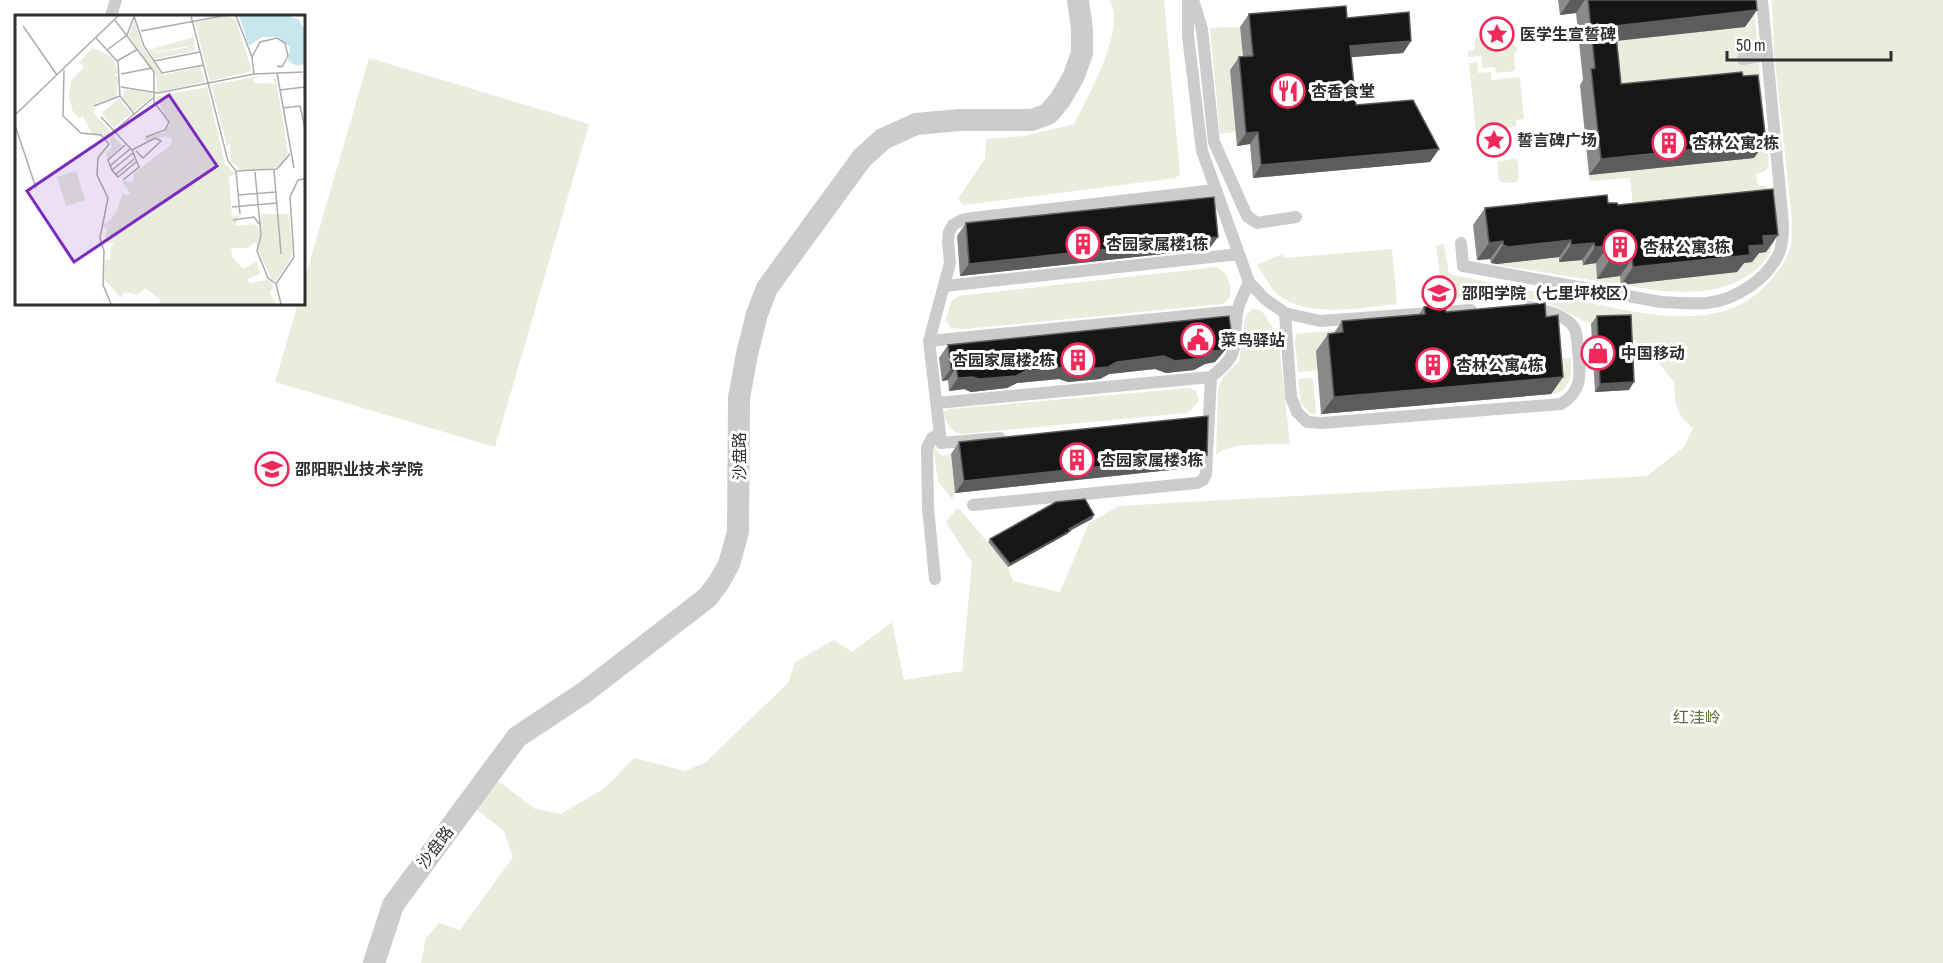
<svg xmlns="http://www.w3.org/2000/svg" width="1943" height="963" font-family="'Sofia Sans Condensed','Noto Sans SC',sans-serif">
<rect width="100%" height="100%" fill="#fff"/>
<path fill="#e8eddd" d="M1110 0H1164L1180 174 1176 178 964 205 958 199 985 159 986 139 1024 136 1074 124C1089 94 1116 47 1114 13 1114 9 1111 4 1110 0Z
M1747 0H1753L1758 50 1743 52 1744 65 1759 63 1769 165 1765 171 1756 174 1758 186H1766L1771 191C1773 207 1777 225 1774 241 1768 271 1730 289 1702 291 1688 292 1674 292 1661 291L1491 264 1559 257 1582 260 1583 264 1596 263 1598 278 1620 276 1621 285 1737 272 1633 207 1630 178 1590 181 1589 175 1754 158 1610 101 1604 42 1749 27Z
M1772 0H1943V963H421L426 938 439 923 460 930 513 857 504 831 472 806 494 778 535 809 561 814 605 788 634 758 685 771 706 762 788 683 795 662 834 640 852 652 892 622 904 680 962 671 972 563 946 522 958 507 1008 567 1013 581 1060 592 1089 523 1119 506 1647 476 1684 447 1693 428 1682 418 1676 405 1674 382 1648 350 1626 335 1625 323 1591 324 1546 302 1504 294 1443 300 1436 245 1444 244 1449 274 1624 310C1677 319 1733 325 1771 280 1779 270 1787 260 1790 248 1793 240 1791 229 1792 220L1774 53Z
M1240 27 1244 68 1230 70 1236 132 1220 134 1210 28Z
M1503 36 1510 44 1512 43 1518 49 1514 55 1515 71 1496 73 1495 67 1482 68 1481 56 1468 57V52L1475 49V38Z
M369 58 589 124 495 447 275 382 298 303H303V285Z
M1477 62 1478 73 1491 72V80L1520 77 1524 119 1516 120V127L1476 131 1469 63Z
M1515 159 1518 162 1519 178 1517 182 1502 183 1499 180 1497 164 1499 161Z
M1392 249 1397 304C1361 307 1305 320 1275 292 1268 284 1263 274 1257 265L1282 254 1285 258Z
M1217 267 1227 275C1230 287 1235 296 1223 304L965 329 951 328 946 320 951 301 959 296Z
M1253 309 1260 310 1264 314 1278 336 1290 444C1270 445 1230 441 1216 455L1218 388 1223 377 1239 361 1245 319 1247 314Z
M1412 324 1316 351 1318 370 1298 372 1295 342 1296 334Z
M1571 358C1572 374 1571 393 1551 394L1548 360Z
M1313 378 1316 414 1310 413 1301 403 1298 379Z
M1190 388 1196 391 1199 400 1191 410 1186 413 963 434C951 433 946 423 943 412L949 409Z
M933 446 942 456 951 454 955 493 952 499 938 481Z"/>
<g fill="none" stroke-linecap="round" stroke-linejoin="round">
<path stroke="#ccc" stroke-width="12" d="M1188 0V36L1202 151 1249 282 1265 299 1285 313 1320 321 1471 310
M1193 0 1202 29 1214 142 1247 216 1257 223 1296 217
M111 16 116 0
M1743 59 1767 55
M1461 243 1463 266 1661 302C1676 303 1692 304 1707 303 1736 300 1769 278 1780 251 1783 242 1783 232 1783 223L1762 0
M945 286 1239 254
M1285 313 1291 397 1297 412 1307 422 1322 423 1561 404C1584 390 1580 373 1578 350 1577 342 1578 333 1573 326 1565 315 1544 310 1530 307
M929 341 1237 311
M937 403 1211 377
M1000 438 941 443 929 341 950 263 948 241 949 232 953 225 962 220 973 218 1215 190
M973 505 1197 483 1203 480 1206 474 1211 377C1242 353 1232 349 1237 314 1238 303 1245 292 1249 282
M935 579 928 508 927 448 932 438 940 433"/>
<path stroke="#ccc" stroke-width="22" d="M374 963 393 905 517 737 585 692 708 597 719 582 729 564 738 532 739 398 747 354 757 314 767 288 862 158 883 139 916 124 960 120H1032L1048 114 1060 100 1073 78 1082 53V29L1078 0"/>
</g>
<path fill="#8a8a8a" d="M1558 0H1756L1757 10 1745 27 1617 41 1621 84 1754 158 1589 175 1580 85 1583 80 1576 13 1560 15Z
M1249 14 1347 18 1411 41 1403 53 1351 57 1356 105 1439 149 1430 162 1253 178 1250 144 1237 146 1230 70 1239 57H1243L1240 27Z
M1608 203 1618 205 1778 235 1766 252 1759 253 1752 262 1744 263 1737 272 1621 285 1620 276 1597 279 1596 263 1583 265 1582 260 1559 262V257L1497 264 1491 263 1490 259 1477 260 1473 225 1485 208Z
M966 223 1209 249 960 276 957 236Z
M1424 307 1446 312 1546 317 1563 377 1551 394 1321 414 1316 351 1328 334 1334 333 1342 321 1419 314Z
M1597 316 1629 390 1595 392 1591 324Z
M948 345 1226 346 1227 348 1215 362 1205 364 1194 370 1166 373 1155 369 1109 374 1100 379 1068 382 1059 379 1017 383 1007 388 971 392 964 389 949 391 948 380 942 381 939 358Z
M959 442 1207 455 1198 467 955 493 951 454Z
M1092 519 1070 531 1067 534 1008 567 988 542 990 539Z"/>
<path fill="#5c5c5c" d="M1570 0H1585L1576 13 1560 15Z
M1757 10 1745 27 1604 42 1615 26Z
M1411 41 1403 53 1342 58 1350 46Z
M1258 132 1250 144 1237 146 1246 133Z
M1766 142 1754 158 1589 175 1601 159Z
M1439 149 1430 162 1253 178 1261 165Z
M1778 235 1766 252 1759 253 1752 262 1744 263 1737 272 1621 285 1633 267 1749 246 1763 236Z
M1218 237 1209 249 960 276 969 264Z
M1571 240 1559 257 1497 264 1491 263 1503 245Z
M1503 241 1490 259 1477 260 1489 243Z
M1594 243 1582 260 1559 262 1571 245Z
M1608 246 1596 263 1583 265 1595 247Z
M1632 259 1620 276 1597 279 1609 261Z
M1232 338 1223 350 1227 348 1215 362 1205 364 1194 370 1166 373 1155 369 1109 374 1100 379 1068 382 1059 379 1017 383 1007 388 971 392 964 389 949 391 958 378 1117 362Z
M956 368 948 380 942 381 951 369Z
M1563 377 1551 394 1321 414 1334 397Z
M1634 382 1629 390 1595 392 1600 384Z
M1207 455 1198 467 955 493 964 481Z
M1094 515 1092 519 1067 532 1069 529Z
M1070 531 1067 534 1008 567 1010 564Z"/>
<path fill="#161616" stroke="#5c5c5c" stroke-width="1.5" d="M1588 0H1756L1757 10 1615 26 1621 84 1742 72 1743 76 1758 75 1766 142 1601 159 1591 69 1595 68Z
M1346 6 1347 18 1409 12 1411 41 1350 46 1356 105 1413 100 1439 149 1261 165 1258 132 1246 133 1239 57 1253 56 1249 14Z
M1773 189 1778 235 1763 236 1764 245 1749 246 1750 255 1633 267 1632 259 1609 261 1608 246 1595 247 1594 243 1571 245V240L1509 247 1503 245V241L1489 243 1485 208 1607 195 1608 203H1617L1618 205Z
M1214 197 1218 237 969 264 966 223Z
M1545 303 1546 317 1558 315 1563 377 1334 397 1328 334 1343 332 1342 321 1425 314 1424 307 1434 306 1445 305 1446 312Z
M1631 315 1634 382 1600 384 1597 316Z
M1229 316 1232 338 1226 339 1227 348 1224 350 1213 351 1203 358 1175 361 1164 356 1117 362 1108 367 1077 370 1068 367 1025 371 1016 376 979 379 973 377 958 378 956 368 951 369 948 345Z
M1208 416 1207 455 964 481 959 442Z
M1085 499 1094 515 1069 529 1070 531 1010 564 990 539 1056 502Z"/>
<defs>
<g id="sight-ring" transform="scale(1.725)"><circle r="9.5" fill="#fff" stroke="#ef2959" stroke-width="1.5"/><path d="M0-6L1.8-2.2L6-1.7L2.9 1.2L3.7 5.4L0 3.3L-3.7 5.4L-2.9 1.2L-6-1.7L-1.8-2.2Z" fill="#ef2959"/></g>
<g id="restaurant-ring" transform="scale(1.725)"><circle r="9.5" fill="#fff" stroke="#ef2959" stroke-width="1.5"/><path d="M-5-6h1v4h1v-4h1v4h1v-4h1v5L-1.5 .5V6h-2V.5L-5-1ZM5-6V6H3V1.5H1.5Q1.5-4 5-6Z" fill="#ef2959"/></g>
<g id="building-ring" transform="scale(1.725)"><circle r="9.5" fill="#fff" stroke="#ef2959" stroke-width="1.5"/><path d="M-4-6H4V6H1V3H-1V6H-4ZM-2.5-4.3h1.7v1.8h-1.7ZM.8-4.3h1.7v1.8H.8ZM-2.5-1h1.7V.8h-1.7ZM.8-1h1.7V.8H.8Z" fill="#ef2959"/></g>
<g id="university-ring" transform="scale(1.725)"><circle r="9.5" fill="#fff" stroke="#ef2959" stroke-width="1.5"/><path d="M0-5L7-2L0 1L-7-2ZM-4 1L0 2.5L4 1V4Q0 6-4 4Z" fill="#ef2959"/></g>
<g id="civic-ring" transform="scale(1.725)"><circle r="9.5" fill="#fff" stroke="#ef2959" stroke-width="1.5"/><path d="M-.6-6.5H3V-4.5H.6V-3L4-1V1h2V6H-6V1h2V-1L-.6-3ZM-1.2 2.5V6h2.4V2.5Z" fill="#ef2959"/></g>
<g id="shop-ring" transform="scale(1.725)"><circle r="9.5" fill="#fff" stroke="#ef2959" stroke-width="1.5"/><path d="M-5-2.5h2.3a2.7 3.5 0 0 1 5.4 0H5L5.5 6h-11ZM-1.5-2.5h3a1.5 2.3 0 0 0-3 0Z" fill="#ef2959"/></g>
</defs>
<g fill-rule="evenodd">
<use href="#sight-ring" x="1497" y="34"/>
<use href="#restaurant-ring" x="1288" y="91"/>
<use href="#sight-ring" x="1494" y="140"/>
<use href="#building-ring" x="1669" y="143"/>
<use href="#building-ring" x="1083" y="244"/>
<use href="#building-ring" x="1620" y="247"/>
<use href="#university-ring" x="1439" y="293"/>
<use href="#civic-ring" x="1198" y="340"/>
<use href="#shop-ring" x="1598" y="353"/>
<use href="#building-ring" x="1078" y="360"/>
<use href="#building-ring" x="1433" y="365"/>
<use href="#building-ring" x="1077" y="460"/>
<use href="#university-ring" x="272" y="469"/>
</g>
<g text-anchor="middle" stroke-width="6" stroke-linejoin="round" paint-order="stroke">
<g font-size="16" font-weight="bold" fill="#2f2f2f" stroke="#fff" text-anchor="start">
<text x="1520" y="40">医学生宣誓碑</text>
<text x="1311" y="97">杏香食堂</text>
<text x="1517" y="146">誓言碑广场</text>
<text x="1692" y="149">杏林公寓2栋</text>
<text x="1106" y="250">杏园家属楼1栋</text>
<text x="1643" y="253">杏林公寓3栋</text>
<text x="1462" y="299">邵阳学院（七里坪校区）</text>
<text x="1221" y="346">菜鸟驿站</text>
<text x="1621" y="359">中国移动</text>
<text x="1055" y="366" text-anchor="end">杏园家属楼2栋</text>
<text x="1456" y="371">杏林公寓4栋</text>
<text x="1100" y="466">杏园家属楼3栋</text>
<text x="295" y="475">邵阳职业技术学院</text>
</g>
<g font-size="16" fill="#2f2f2f" stroke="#fff">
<text transform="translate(739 456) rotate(-90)" y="6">沙盘路</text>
<text transform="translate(435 847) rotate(-53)" y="6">沙盘路</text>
</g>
<g font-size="16" fill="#5b6e3a" stroke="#fff">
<text x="1697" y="723">红洼岭</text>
</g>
</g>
<g transform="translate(15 15)">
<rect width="290" height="290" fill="#fff"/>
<path d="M211 1 221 5 237 56 195 66 180 7ZM119 6 128 32 147 60 185 52 190 67 142 77 141 60 114 21ZM179 22 180 36 139 44 132 32 143 38 170 33 178 30 143 37 137 34ZM78 33 97 42 104 58 99 60 104 62 101 82 79 90V98L107 131 92 144 91 138 97 132 94 122 77 119 68 101 64 103 58 97 54 82 56 66 69 52 64 47ZM251 60 238 64 239 68 260 69 259 65H254L261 64 273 138 265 152 227 156 216 147 215 129 212 131 196 70ZM192 72 210 149 221 159 214 162 217 202 225 200 220 211 241 209 245 215 242 232 240 227 232 233H216L218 243 228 254 242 246 245 259 233 264 234 268 253 265 259 270 255 278 261 289H144L146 285 130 273 123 280 109 277 107 284 89 264 90 245 95 244 96 231 100 230 90 226 92 214 86 209 93 208 101 197 108 178 112 181 115 178 107 166 118 167 119 158 156 130 157 124 150 121 132 127 129 123 148 118 155 110 141 82ZM109 74 137 78 138 80 119 97 108 84ZM104 83 116 99 99 113 87 98ZM61 156 70 185 51 191 42 162ZM246 199H274L278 239 261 266 257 265 243 235Z" fill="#e8eddd"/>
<path d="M224 1H274L284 5 289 14V49L282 51 273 46 275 32 263 22H247L234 31Z" fill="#c8e6ee"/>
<path fill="none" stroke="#acacac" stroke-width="1.5" d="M119 1 129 31 147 58 189 50M176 1 213 146 221 156M221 1 237 42 239 59M100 5 139 57V87L154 107 150 115 131 122M8 11 42 60M126 16 207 1M81 23 103 47 105 81 120 100M92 35 112 20 119 2M237 42 245 27 262 23 270 28 273 41 267 52 262 51M102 46 123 34M139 46 185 37M49 55 48 101 66 118 86 120 94 129 83 143 82 160 93 183 85 223 89 236 88 270 96 289M262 58 279 153M106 59 137 53M106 72 143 78 239 59 288 57M265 75 290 72M79 91 105 81M268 93 285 91 290 113M0 100 103 1M86 102 117 135 140 123 146 126 128 143 121 136M0 110 21 173M98 117 138 83M110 130 93 145 97 155 103 162 121 147M95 151 115 134M97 155 118 138M259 155 266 239M221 156 262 154 275 139M221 156 225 199M240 157 246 220 242 236 253 263 261 269M100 160 119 144M108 165 124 152 117 135M224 180 261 177M217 192 262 188M218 205 239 202 245 210M266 289 261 269 279 242 275 182 283 165 290 164"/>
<path fill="#7b2cbf" fill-opacity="0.15" stroke="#7b2cbf" stroke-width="3" d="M154 80 202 151 59 247 12 176Z"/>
<rect width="290" height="290" fill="none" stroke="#2f2f2f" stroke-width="3"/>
</g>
<path d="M1727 51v9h164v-9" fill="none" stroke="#2f2f2f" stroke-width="3"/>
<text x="1736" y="51" font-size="18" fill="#2f2f2f" stroke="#ffffff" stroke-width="4.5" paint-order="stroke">50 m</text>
</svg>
